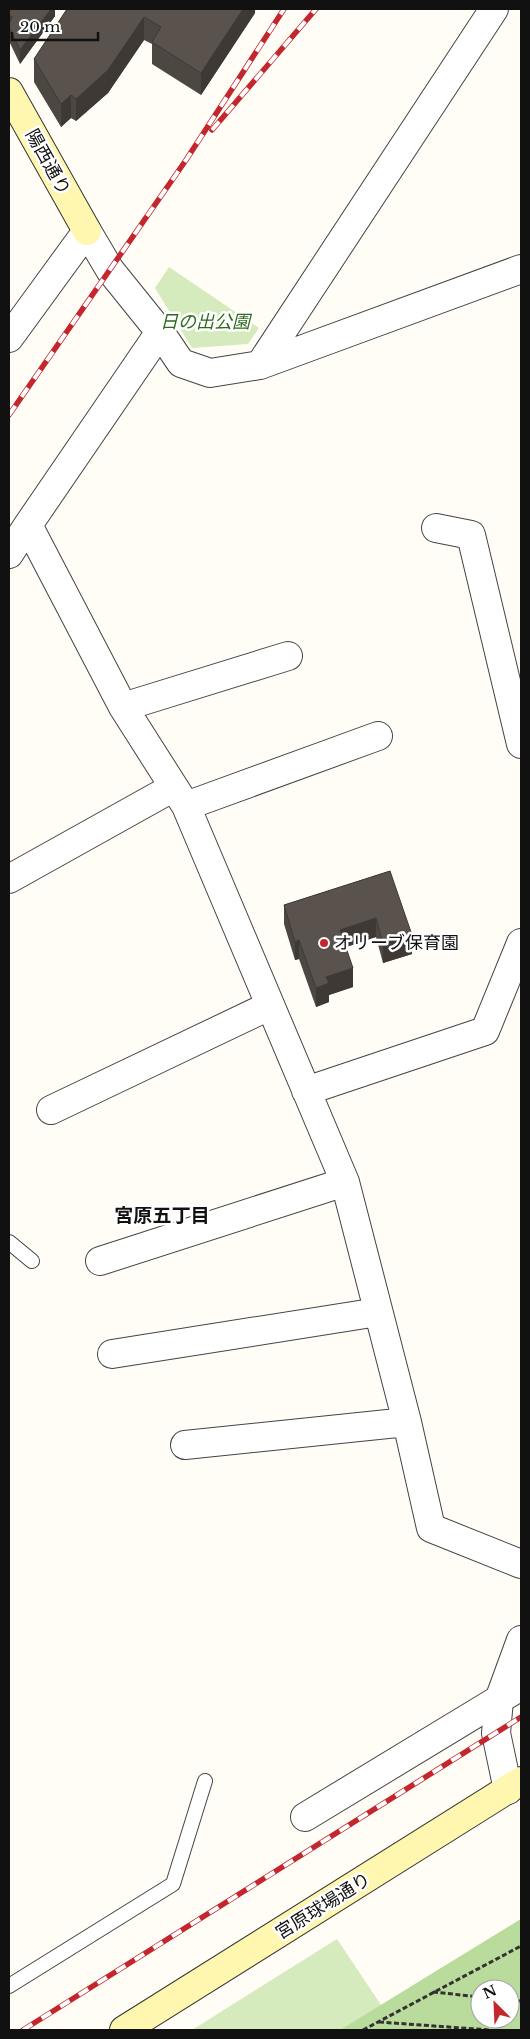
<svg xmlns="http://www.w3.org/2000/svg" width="530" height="2039" font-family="'Libre Baskerville','Noto Sans JP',serif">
<rect width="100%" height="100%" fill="#fffdf5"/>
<path fill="#d5ebbd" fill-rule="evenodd" d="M169 267 259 328 248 344 192 348 155 288Z
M521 1919V2030H192L337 1939 381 2005ZM480 1989H510V2019H480Z"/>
<path fill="#b9dc9c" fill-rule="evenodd" d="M521 1919V2030H340ZM480 1989H510V2019H480Z"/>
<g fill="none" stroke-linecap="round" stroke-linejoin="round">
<g stroke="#444" stroke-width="16">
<path id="lane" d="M9 1242 32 1261
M9 1986 173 1884 205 1781"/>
</g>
<g stroke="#444" stroke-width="30">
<path id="street" d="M160 332 28 525 123 707 186 806 345 1182 407 1422 431 1528 521 1564
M9 338 87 231 110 270 160 332 181 363 210 373 260 365 521 269
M260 365 494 9
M436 528 471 535 521 744
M9 554 28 525
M123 707 288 656
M186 806 378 736
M9 879 174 787
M306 1091 485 1031 521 943
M51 1110 269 1006
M100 1261 345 1182
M112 1354 378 1312
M185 1445 407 1422
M508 1790 496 1733 499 1700 521 1640
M305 1817 521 1686"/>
</g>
<g stroke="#333" stroke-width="30">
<path id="secondary" d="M9 92 87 231
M124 2030 521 1781"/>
</g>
<path stroke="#333" stroke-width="3" stroke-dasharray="5 2.5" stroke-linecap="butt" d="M433 1992 480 1997
M510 2000 521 2001
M379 2022 490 2030
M363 2030 521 1946"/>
<use href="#lane" stroke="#fff" stroke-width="14"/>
<use href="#street" stroke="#fff" stroke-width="28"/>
<use href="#secondary" stroke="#fff6b0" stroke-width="28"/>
<g stroke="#c4262e" stroke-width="5.5">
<path id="rail" d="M212 130 316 9
M9 415 186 160 284 9
M23 2030 521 1717"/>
</g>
<use href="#rail" stroke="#fff" stroke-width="4" stroke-dasharray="11" stroke-linecap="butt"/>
</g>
<path fill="#4d4742" d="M9 9H55V16L20 64 9 41Z
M67 9H255V13L201 95 152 64V44L144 40 108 93 76 121 71 118 61 127 34 82V59Z
M390 871 412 954 383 963 376 937 346 947 353 987 329 995V1002L316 1007 299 959 295 960 284 924V905Z"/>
<path fill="#3f3936" d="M51 9H55V16L20 64V50Z
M243 9H255V13L201 95V73Z
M144 17V40L108 93 76 121V99Z
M71 95V118L61 127V104Z
M376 918V937L340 949V930Z
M412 935V954L383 963V944Z
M299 940V959L295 960V942Z
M353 968V987L329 995V1002L316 1007V988L326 977Z"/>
<path fill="#5a524d" stroke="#3f3936" d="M9 9H51L20 50 9 27V24L12 17 9 15Z
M67 9H243L201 73 152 42 161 27 144 17 108 70 76 99 71 95 61 104 34 59Z
M390 871 412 935 383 944 376 918 340 930 353 968 326 977 329 983 316 988 299 940 295 942 284 905Z"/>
<circle fill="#c4262e" stroke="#fff" stroke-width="2" cx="324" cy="943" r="5"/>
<g text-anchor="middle" stroke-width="5" stroke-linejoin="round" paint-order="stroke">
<g font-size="18" fill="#111" stroke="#fff">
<text transform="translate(48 162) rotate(61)" y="6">陽西通り</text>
<text transform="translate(323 1906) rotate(-32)" y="6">宮原球場通り</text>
</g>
<g font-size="18" font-style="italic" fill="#2f6b1f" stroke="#fff">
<text x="205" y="328">日の出公園</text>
</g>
<g font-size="18" fill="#111" stroke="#fff" text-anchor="start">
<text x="334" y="949">オリーブ保育園</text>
</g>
<g font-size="19" font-weight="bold" fill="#111" stroke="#fff">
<text x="162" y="1222">宮原五丁目</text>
</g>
</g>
<rect width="530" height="2039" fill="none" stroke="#111111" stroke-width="20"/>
<g transform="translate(495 2004) rotate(336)"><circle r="24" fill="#ffffff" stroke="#a0a0a0"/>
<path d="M0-4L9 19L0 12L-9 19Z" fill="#c4262e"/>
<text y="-8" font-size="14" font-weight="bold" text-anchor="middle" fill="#111111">N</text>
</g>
<path d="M12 32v8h86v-8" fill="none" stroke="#111111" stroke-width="2.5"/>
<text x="20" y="32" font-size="15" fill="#111111" stroke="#ffffff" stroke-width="4" paint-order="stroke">20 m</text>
</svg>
